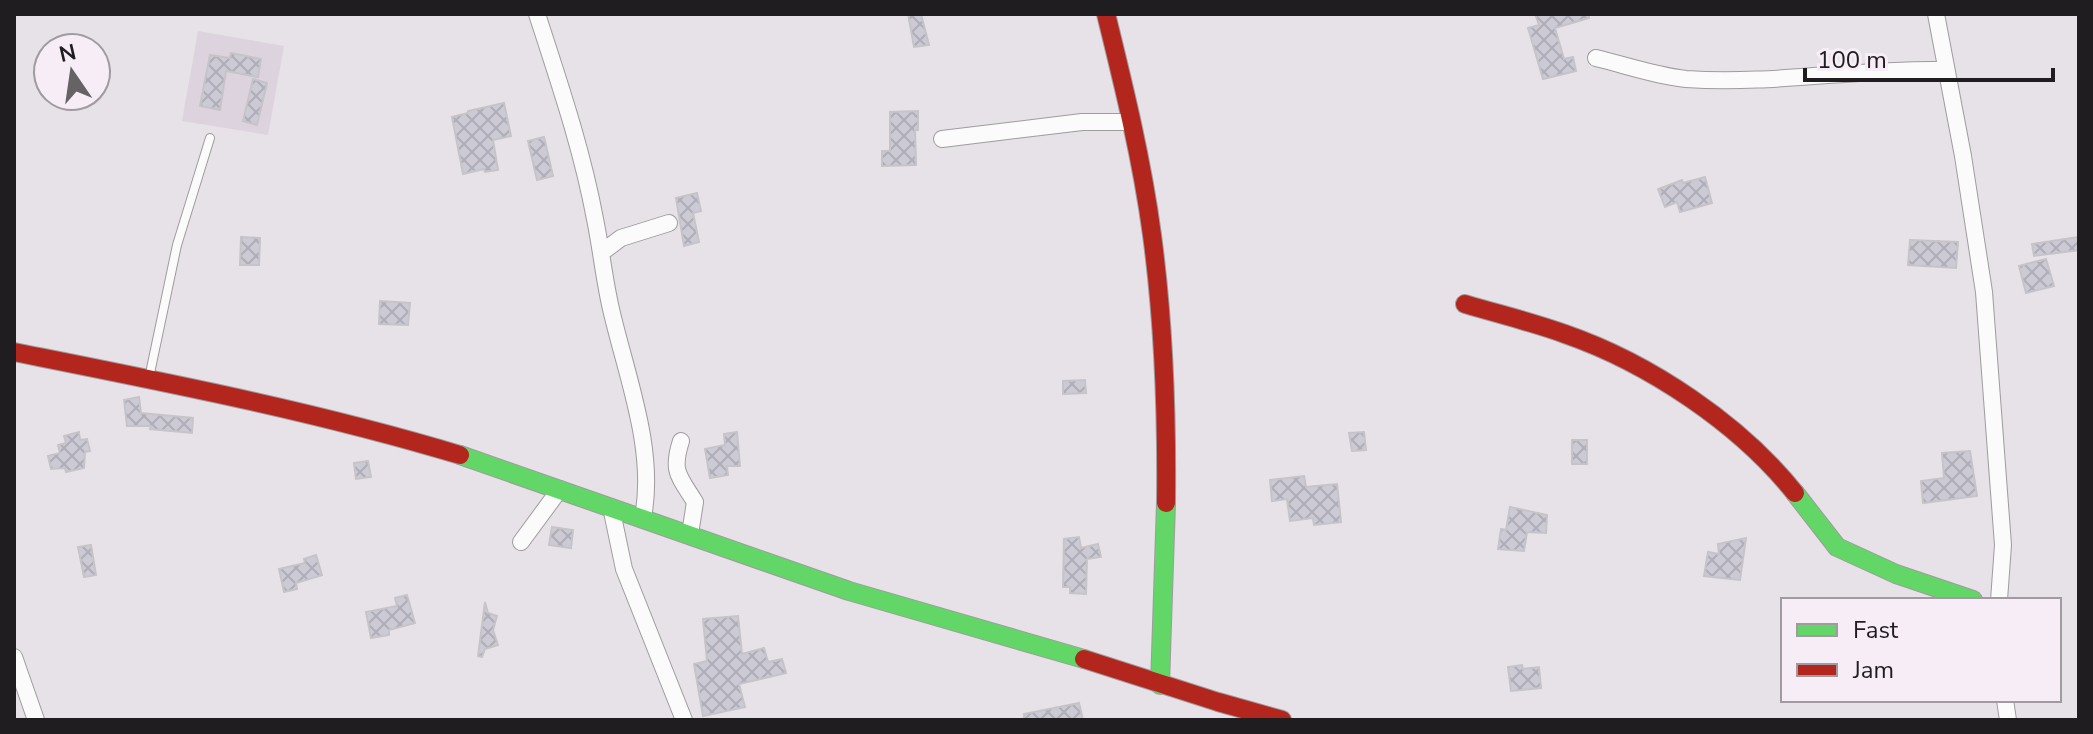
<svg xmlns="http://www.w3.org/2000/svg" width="2093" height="734" font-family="'Nunito Sans',sans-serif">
<defs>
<pattern id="building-cross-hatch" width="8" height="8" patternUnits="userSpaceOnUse" patternTransform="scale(2)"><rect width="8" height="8" fill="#cccad5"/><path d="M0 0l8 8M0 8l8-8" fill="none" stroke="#afadb7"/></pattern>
</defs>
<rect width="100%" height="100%" fill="#e7e2e7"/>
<path fill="#ddd3de" d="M198 31 284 46 268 135 182 121Z"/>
<path fill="url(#building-cross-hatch)" stroke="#c7c4c9" stroke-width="2" d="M908 14H921L929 45 914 47Z
M1535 14H1589V18L1555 28 1564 59 1573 57 1576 71 1543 79 1528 28 1539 25Z
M231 53 261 59 258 77 226 71 220 110 200 106 210 55 230 58Z
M253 79 267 83 257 125 243 121Z
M504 103 511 136 493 140 498 170 485 172 484 169 463 174 452 117 468 113V111Z
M918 111V130H915L916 165 882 166V151H890V112Z
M544 137 553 176 537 180 528 141Z
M1705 177 1712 203 1680 212 1677 202 1665 207 1658 189 1682 180 1683 183Z
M697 193 701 211 693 213 699 242 684 246 676 198Z
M241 237 260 238 259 265H240Z
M2079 237V250L2034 256 2032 244Z
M1910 240 1958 242 1956 268 1908 265Z
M2046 259 2054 286 2026 293 2019 266Z
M380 301 410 303 408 325 379 324Z
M1085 380 1086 393 1063 394V381Z
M139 397 141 413 193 418 192 433 150 429 151 426H127L124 400Z
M79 432 80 440 87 439 90 451 85 452 84 468 66 472 65 468 51 469 48 456 60 453 58 445 66 443 64 436Z
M737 432 740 466H727L728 475 710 478 705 449 725 445 724 434Z
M1364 432 1366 450 1352 451 1349 433Z
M1572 440H1587V464H1572Z
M1970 451 1977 496 1923 503 1921 481 1944 478 1942 453Z
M368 461 371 477 356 479 354 463Z
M1304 476 1306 487 1337 484 1341 522 1314 525 1313 518 1290 521 1287 499 1272 501 1270 480Z
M1510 507 1547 515 1546 533 1527 532 1524 551 1498 549 1501 529 1506 530Z
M552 527 573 530 571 548 549 545Z
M1079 537 1081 548 1098 544 1101 557 1087 559 1086 594 1070 593V587H1063L1064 539Z
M1746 538 1740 580 1704 576 1708 552 1719 554 1718 544Z
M91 545 96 575 84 577 78 547Z
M316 555 322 575 296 583 297 589 284 592 279 569 305 563 304 559Z
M407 595 415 623 389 630V635L371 638 366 612 397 606 395 598Z
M485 602 488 613 497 616 493 630 498 645 485 649 482 657 478 656Z
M738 616 742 654 764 648 768 662 782 659 786 673 739 684 745 707 703 716 694 664 707 661 703 619Z
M1522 665 1523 669 1539 667 1541 688 1511 691 1508 667Z
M1079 703 1083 720H1024V714Z"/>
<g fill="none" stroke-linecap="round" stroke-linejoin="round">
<g stroke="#9f9b9f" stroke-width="10">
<path id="lane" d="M149 378 177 245 210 138"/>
</g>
<g stroke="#9f9b9f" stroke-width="18">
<path id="street" d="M537 14C559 82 582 149 595 219 601 248 604 279 611 309 626 375 656 449 643 517
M1936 14 1963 156 1984 292 2003 545 1999 600
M1596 58C1625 65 1656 76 1686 79 1772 85 1859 68 1945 70
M942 139 1082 122H1130
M601 253 621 238 669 223
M681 441C671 472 679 476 695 502L690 534
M611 507 624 569 684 720
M521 542 560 489
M14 657 36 720
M2005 700 2008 720"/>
</g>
<g stroke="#9f9b9f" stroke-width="20">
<path id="fast" d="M460 455 849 591 1084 659
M1795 493 1837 547 1896 574 1973 600
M1160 685 1166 503"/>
</g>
<g stroke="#9f9b9f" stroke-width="20">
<path id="jam" d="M1106 14C1124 87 1142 160 1152 235 1164 324 1167 413 1166 503
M1465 304C1498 314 1532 322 1565 334 1649 363 1740 424 1795 493
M14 352C164 382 314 411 460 455
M1084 659 1218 702 1282 720"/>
</g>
<use href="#lane" stroke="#fbfbfb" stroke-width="8"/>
<use href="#street" stroke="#fbfbfb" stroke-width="16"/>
<use href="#fast" stroke="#63d668" stroke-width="18"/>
<use href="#jam" stroke="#b3261e" stroke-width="18"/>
</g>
<rect width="2093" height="734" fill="none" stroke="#201d20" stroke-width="32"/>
<rect x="1781" y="598" width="280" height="104" fill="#f7edf7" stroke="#a19aa1" stroke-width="2"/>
<rect x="1797" y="624" width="40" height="12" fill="#63d668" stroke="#a19aa1" stroke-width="2"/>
<text x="1853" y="638" font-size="24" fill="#201d20">Fast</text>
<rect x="1797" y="664" width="40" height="12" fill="#b3261e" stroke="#a19aa1" stroke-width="2"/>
<text x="1853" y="678" font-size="24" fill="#201d20">Jam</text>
<g transform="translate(72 72) rotate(347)"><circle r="38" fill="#f7edf7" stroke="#a19aa1" stroke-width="2"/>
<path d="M0-6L14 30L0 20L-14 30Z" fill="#666266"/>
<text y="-12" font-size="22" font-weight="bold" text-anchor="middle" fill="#201d20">N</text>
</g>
<path d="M1805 68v12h248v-12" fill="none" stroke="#201d20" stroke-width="4"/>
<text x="1817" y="68" font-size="24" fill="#201d20" stroke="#f7edf7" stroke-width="6" paint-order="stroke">100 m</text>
</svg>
